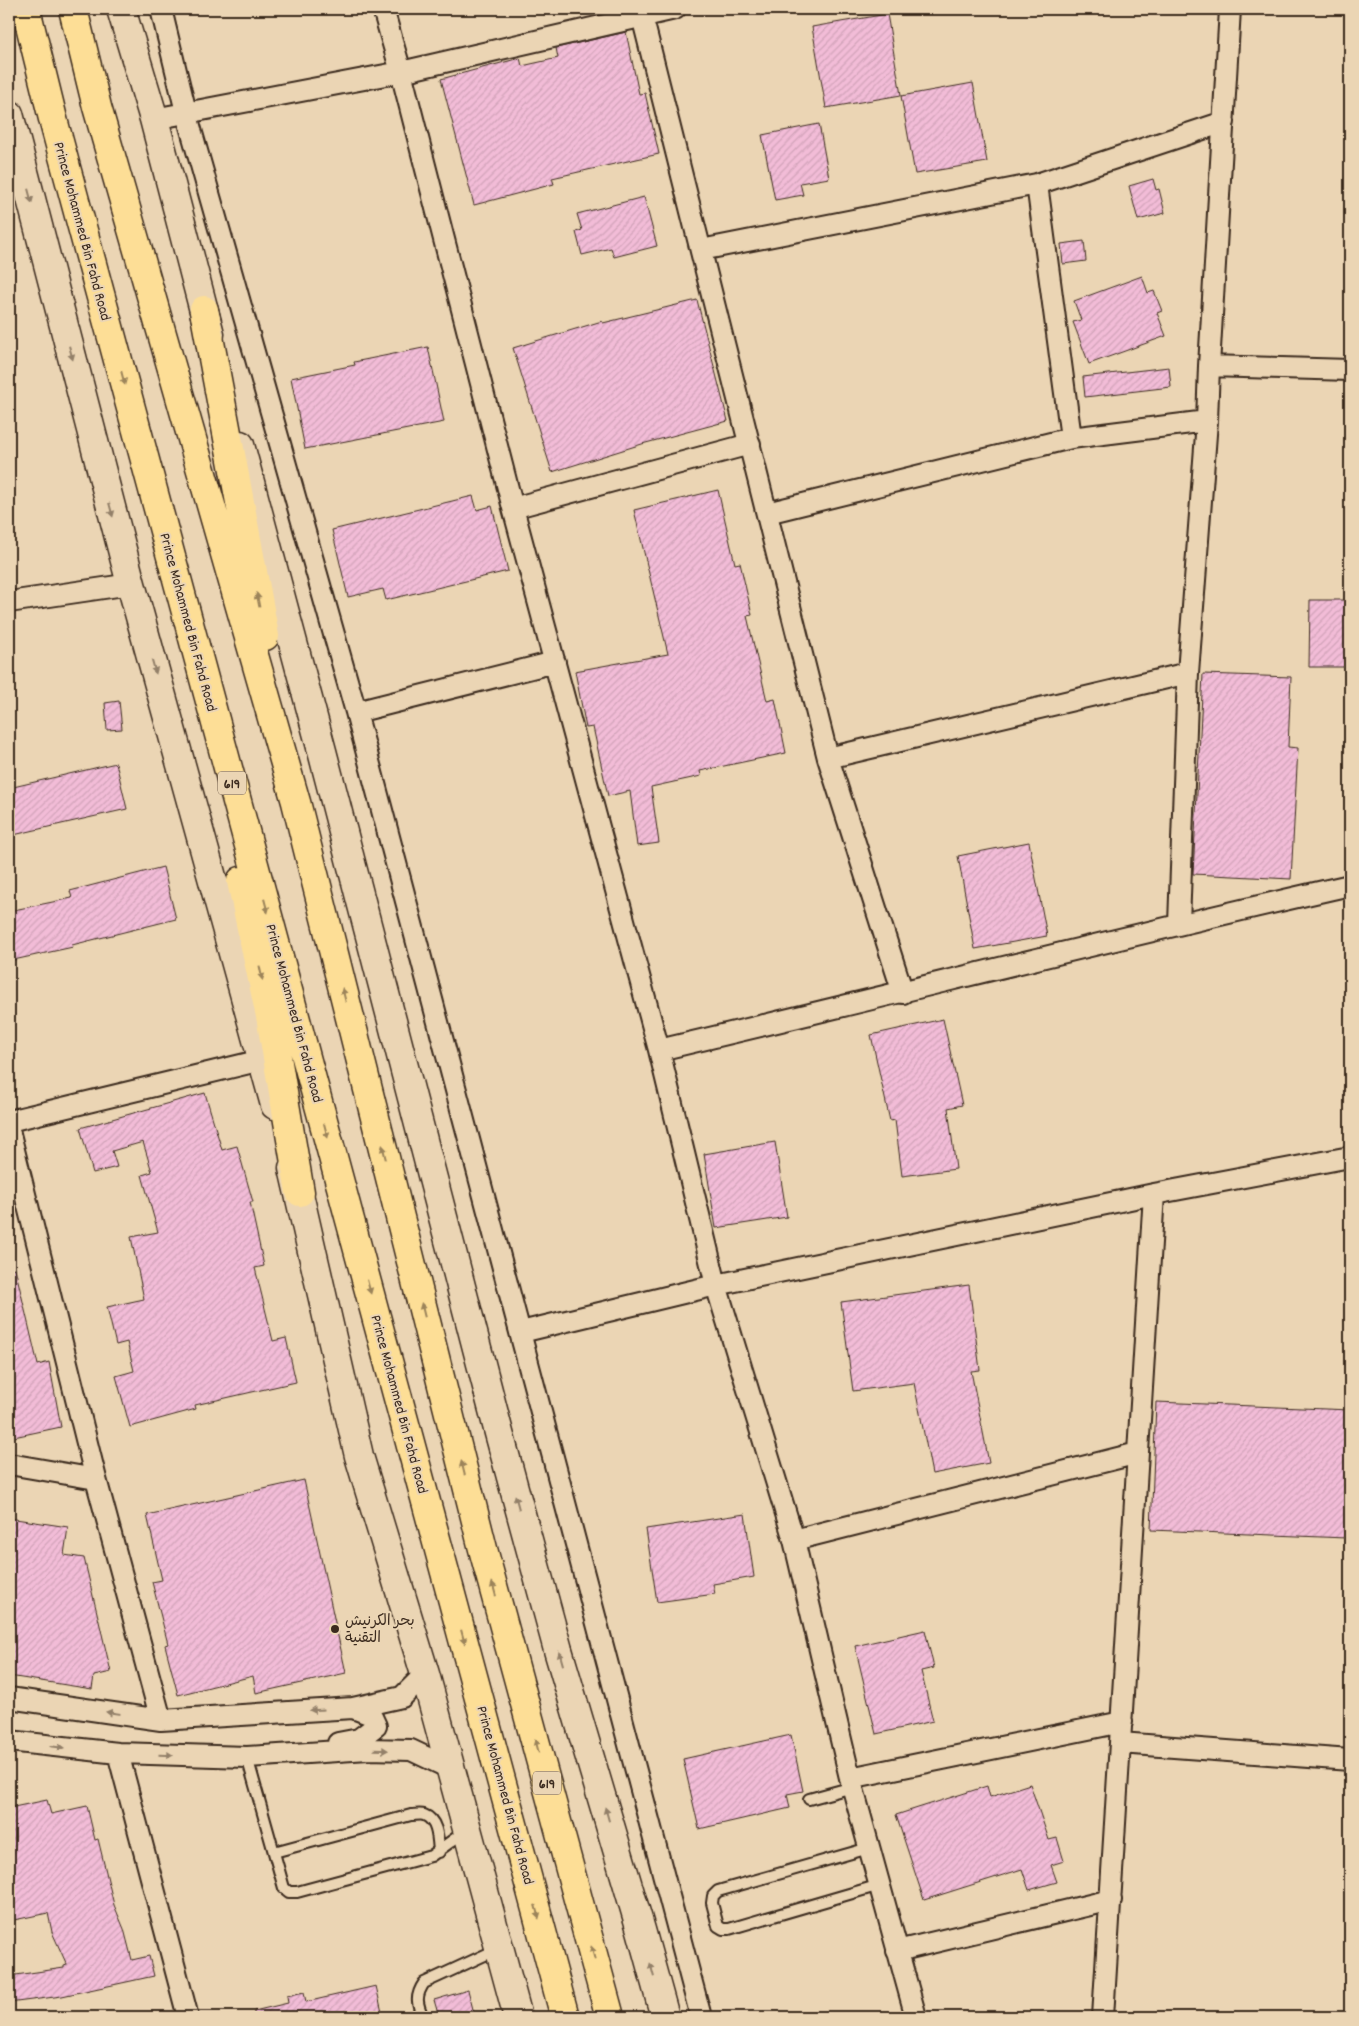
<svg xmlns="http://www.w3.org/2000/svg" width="1359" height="2026" font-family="Dekko,'Playpen Sans Arabic',sans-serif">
<defs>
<pattern id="building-hatch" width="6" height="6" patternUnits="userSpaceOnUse" patternTransform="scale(1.25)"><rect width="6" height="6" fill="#f2bcd7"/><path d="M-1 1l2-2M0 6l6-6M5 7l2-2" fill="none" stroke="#d0a2b8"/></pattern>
</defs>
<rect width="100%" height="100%" fill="#ebd5b4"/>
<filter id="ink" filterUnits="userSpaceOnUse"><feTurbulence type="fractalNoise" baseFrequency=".02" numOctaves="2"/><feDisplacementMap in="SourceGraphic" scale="10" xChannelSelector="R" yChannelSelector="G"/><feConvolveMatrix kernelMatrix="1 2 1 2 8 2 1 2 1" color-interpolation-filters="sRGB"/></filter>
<g filter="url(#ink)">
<path fill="url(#building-hatch)" stroke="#3b2a1e" d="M887 14 901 95 826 108 812 27Z
M626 32 639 94 645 93 659 154 552 178 554 184 474 205 441 79 520 58 522 66 558 58 556 48Z
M973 83 987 162 915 174 901 96Z
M819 124 829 178 800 183 803 195 775 200 762 135Z
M1153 179 1156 190 1159 189 1165 213 1138 220 1129 186Z
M644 197 657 246 614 257 611 248 582 255 576 232 582 230 577 214Z
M1084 241 1086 261 1063 264 1061 244Z
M1142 276 1148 293 1154 291 1162 311 1157 313 1166 336 1089 364 1073 322 1081 320 1074 301Z
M697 300 728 421 642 444 552 472 513 348 602 321 603 323Z
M428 347 444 422 305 449 291 378 355 365 354 362Z
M1169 367 1171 387 1085 397 1083 377Z
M718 490 735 564 740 563 752 615 747 616 767 701 775 699 786 753 700 771 701 776 651 787 659 843 637 846 630 791 608 796 593 727 586 728 575 671 668 654 634 510Z
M473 496 477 510 492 506 508 571 386 600 383 589 348 597 332 530Z
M1310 600H1350V667H1309Z
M1203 674 1291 677 1288 747 1298 748 1291 879 1193 874Z
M119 701 122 729 107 730 105 703Z
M116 763 127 809 9 836V788Z
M1029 842 1047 936 975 949 958 856Z
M163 867 176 919 72 945 73 947 9 961V911L72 898 70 891Z
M943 1019 962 1105 948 1108 956 1169 902 1176 895 1120 890 1121 871 1035Z
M205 1093 222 1150 237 1146 253 1202H250L264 1266 255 1268 273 1341 286 1338 296 1382 195 1405 196 1409 130 1427 116 1376 134 1371 127 1342 116 1345 107 1307 144 1299 131 1237 158 1232 142 1175 152 1172 143 1142 112 1151 117 1167 93 1173 80 1128Z
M775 1142 787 1217 716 1228 704 1154Z
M15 1268 38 1365 49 1362 61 1427 9 1438V1269Z
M969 1285 980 1370 971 1371 989 1463 932 1474 914 1383 853 1391 841 1302Z
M1156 1402 1350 1410 1346 1538 1151 1530Z
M304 1480 346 1673 256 1693 253 1676 178 1695 165 1645 168 1644 152 1582 162 1580 147 1515Z
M745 1514 754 1577 713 1584 715 1594 657 1602 646 1529Z
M9 1518 68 1527 64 1555 84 1558 111 1672 94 1676 92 1689 9 1676Z
M925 1630 934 1668 921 1671 933 1721 876 1734 855 1646Z
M791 1735 803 1791 787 1794 790 1808 699 1829 683 1759Z
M1030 1784 1049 1840 1057 1838 1064 1861 1051 1865 1057 1882 1029 1890 1022 1869 924 1900 896 1815 987 1786 990 1797Z
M47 1800 51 1814 87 1806 95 1840 98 1839 114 1905 124 1929 132 1960 149 1956 154 1976 62 1996 9 2003V1976L64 1968V1966L67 1965 52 1932 48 1913 9 1921V1808Z
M376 1986 383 2017H254V2011L288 2003 287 1996 304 1992 306 2002Z
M468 1990 475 2017H439L434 2000Z"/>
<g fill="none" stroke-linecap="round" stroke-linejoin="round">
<g stroke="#3b2a1e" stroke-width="14">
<path id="lane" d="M247 1757 284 1888 289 1892H297L431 1856 464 1832
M809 1799 853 1787
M869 1848 718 1891 713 1896 712 1903 718 1926 723 1929H729L880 1885
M274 1852 411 1815C415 1815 421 1814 424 1815 438 1820 438 1840 439 1852
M423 2017C417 2004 415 1996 424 1983L498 1949"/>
</g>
<g stroke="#3b2a1e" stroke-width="24">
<path id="street" d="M161 9 186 112 356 712 701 2017
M383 9 401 72 513 508 659 1050 716 1285 794 1540 850 1778 916 2017
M642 16 828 758 903 993
M154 119 401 72 675 9
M1037 184 1071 438
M701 250 1037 184 1224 122
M1209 366 1350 370
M513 508 750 444
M767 513 1071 438 1207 421
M9 602 131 584
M356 712 555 662
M828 758 1188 673
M1179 924 1188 673 1207 421 1209 366 1230 9
M659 1050C890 996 1119 937 1350 885
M9 1121 262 1060
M9 1130 96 1479 161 1720
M521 1332 716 1285 1154 1194 1350 1157
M9 1464 96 1479
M794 1540 1138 1453
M9 1698 161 1720 353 1708 402 1697 425 1674
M9 1741 118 1753 247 1757 368 1749 411 1750 451 1769
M338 1743 359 1739 376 1726 371 1715 353 1708
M1120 1743 1350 1760
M118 1753 188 2017
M850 1778 1122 1722
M897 1951 1111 1900
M1103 2017 1154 1194"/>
</g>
<g stroke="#3b2a1e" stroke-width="31">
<path id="secondary" d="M121 9 154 119 210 334
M9 114 131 584 275 1105
M240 445 322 751 499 1433 558 1650 641 1930 665 2017
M293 1168 359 1456 425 1674 518 2017"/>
</g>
<g stroke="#3b2a1e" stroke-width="31">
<path id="highway" d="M26 9 54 123 565 2017
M73 9 97 107 296 802 483 1549 610 2017
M204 310 265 636
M241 881 270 1016 300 1192"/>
</g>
<use href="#lane" stroke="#ebd5b4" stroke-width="10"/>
<use href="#street" stroke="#ebd5b4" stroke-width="20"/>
<use href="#secondary" stroke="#ebd5b4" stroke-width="28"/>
<use href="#highway" stroke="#fdde96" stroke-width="28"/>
</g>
<defs><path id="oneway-solid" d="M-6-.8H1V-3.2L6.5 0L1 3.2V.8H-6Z" transform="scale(1.25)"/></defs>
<g fill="#938069">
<use href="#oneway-solid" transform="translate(30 196) rotate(75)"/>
<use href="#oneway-solid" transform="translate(71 353) rotate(75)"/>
<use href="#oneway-solid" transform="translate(111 510) rotate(75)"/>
<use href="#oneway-solid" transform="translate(154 667) rotate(74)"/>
<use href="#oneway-solid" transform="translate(517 1502) rotate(-105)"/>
<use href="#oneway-solid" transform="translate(561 1658) rotate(-106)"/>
<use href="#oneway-solid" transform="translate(317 1710) rotate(176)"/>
<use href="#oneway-solid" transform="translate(113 1713) rotate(-172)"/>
<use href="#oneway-solid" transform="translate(57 1747) rotate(7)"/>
<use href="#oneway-solid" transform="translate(381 1750) rotate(1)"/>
<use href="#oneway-solid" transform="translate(166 1755) rotate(1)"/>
<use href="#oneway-solid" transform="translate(607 1814) rotate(-106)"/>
<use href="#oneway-solid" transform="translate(652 1970) rotate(-105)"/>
</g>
<g fill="#9c845a">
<use href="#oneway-solid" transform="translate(123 378) rotate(75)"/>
<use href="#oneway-solid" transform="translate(258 600) rotate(-101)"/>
<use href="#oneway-solid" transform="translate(266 906) rotate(75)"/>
<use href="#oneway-solid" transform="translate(261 973) rotate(78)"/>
<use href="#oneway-solid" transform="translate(344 995) rotate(-104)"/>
<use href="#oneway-solid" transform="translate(326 1131) rotate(75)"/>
<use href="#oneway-solid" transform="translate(384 1152) rotate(-104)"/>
<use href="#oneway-solid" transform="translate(369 1287) rotate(75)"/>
<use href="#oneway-solid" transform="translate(423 1310) rotate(-104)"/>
<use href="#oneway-solid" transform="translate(463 1468) rotate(-104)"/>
<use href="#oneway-solid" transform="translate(494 1589) rotate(-105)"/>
<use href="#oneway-solid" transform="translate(463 1637) rotate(75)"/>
<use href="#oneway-solid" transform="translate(537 1746) rotate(-105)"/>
<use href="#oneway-solid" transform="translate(537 1912) rotate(75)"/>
<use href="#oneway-solid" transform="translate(593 1953) rotate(-105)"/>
</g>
</g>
<circle fill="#3b2a1e" stroke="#ebd5b4" stroke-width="2" cx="335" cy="1629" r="5"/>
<g text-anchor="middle" stroke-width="4" stroke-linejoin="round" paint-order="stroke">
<g fill="#ebd5b4" stroke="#705d4b" stroke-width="1">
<rect x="218" y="771.5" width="28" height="23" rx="4"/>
<rect x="533" y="1771.5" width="28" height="23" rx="4"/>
</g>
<g font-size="14" font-weight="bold" fill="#3b2a1e">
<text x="232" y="788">619</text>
<text x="547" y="1788">619</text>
</g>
<g font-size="15" fill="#3b2a1e" stroke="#ebd5b4">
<text transform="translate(83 231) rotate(75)" y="5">Prince Mohammed Bin Fahd Road</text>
<text transform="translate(189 622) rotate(75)" y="5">Prince Mohammed Bin Fahd Road</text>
<text transform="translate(295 1013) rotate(75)" y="5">Prince Mohammed Bin Fahd Road</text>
<text transform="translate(400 1404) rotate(75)" y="5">Prince Mohammed Bin Fahd Road</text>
<text transform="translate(506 1795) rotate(75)" y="5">Prince Mohammed Bin Fahd Road</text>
</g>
<g font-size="15" fill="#3b2a1e" stroke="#ebd5b4" text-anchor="start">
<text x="345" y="1625">بحر الكرنيش<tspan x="345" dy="17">التقنية</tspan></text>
</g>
</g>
<rect width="1359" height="2026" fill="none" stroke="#ebd5b4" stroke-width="30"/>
<rect x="15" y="15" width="1329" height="1996" fill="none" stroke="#3b2a1e" stroke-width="2" filter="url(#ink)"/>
</svg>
